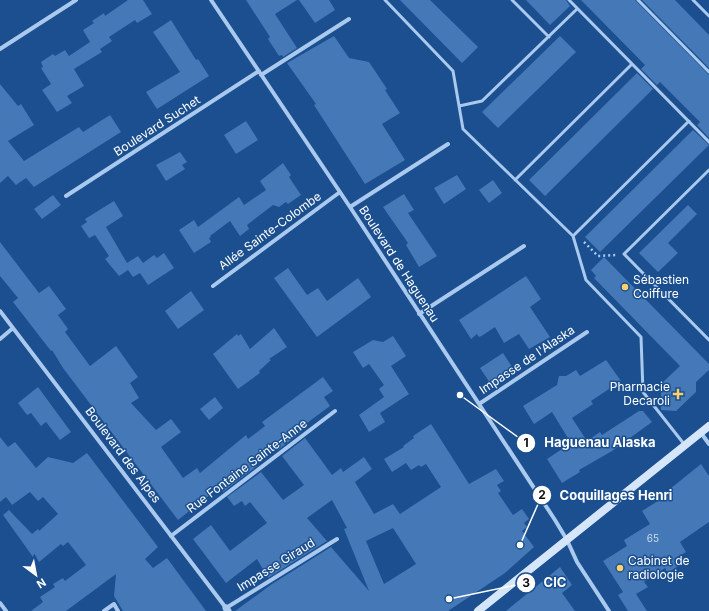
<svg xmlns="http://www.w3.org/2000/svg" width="709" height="611" font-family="Inter,sans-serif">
<rect width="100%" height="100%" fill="#1b4f8f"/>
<path fill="#4478b7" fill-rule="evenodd" d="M128 0H143L152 14 137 23 135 20 109 37 112 41 100 49 102 52 74 69 84 86 67 96 72 103 57 112 42 90 51 84 41 68 43 67 41 62 53 54 55 56 65 50 69 56 90 42 83 30 94 23 92 21 104 13 105 16Z
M246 0H297L275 14 297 48 283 57 282 55 279 56 268 39 270 37Z
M299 0H329L335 10 315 23Z
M400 0H430L478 47 462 63Z
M526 0H566L570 6 550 25Z
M581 0H635L709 75V138L697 125 700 122 660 82 657 85 641 69 645 65Z
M642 0H675L709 35V68Z
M171 20 196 60 198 59 209 76 157 109 146 92 180 72 153 32Z
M334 36 349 58 369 62 387 89 385 90 400 113 382 124 405 160 365 184 314 105 316 104 287 63Z
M560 36 576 52 498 128 482 112Z
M637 73 653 89 545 196 529 180Z
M0 84 18 106 21 104 34 125 8 141 24 161 79 127 83 132 110 115 121 132 34 187 26 178 16 185 8 176 0 183Z
M246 121 258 140 236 154 224 135Z
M693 130 709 145 600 252 585 237Z
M180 152 187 162 182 165 185 169 166 181 156 165Z
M283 163 291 175 289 177 301 195 288 204 286 202 279 207 273 205 247 225 249 229 240 236 230 221 210 236 211 237 209 238 211 242 194 253 179 230 194 220 198 227 239 197 244 205 266 190 260 181Z
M457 175 466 189 444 204 434 188Z
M493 180 502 193 489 203 479 190Z
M404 194 414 210 408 213 437 256 419 267 406 245 408 243 383 207Z
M53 195 61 205 42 219 34 209Z
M114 201 123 216 106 227 127 263 138 256 143 263 154 255 157 258 164 253 174 268 148 285 140 273 133 277 128 270 119 276 105 259 109 256 95 235 89 238 81 226 87 222 85 219Z
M688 205 697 214 668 243 678 253 658 272 639 253Z
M0 242 39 293 49 286 66 309 58 315 68 329 65 332 90 366 116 346 138 377 130 383 139 398 131 403 156 430 171 419 181 432 161 447 183 478 197 468 200 473 246 435 248 439 265 426 262 422 323 377 333 391 324 397 330 406 299 429 301 432 278 450 276 447 254 463 257 466 223 492 220 487 178 520 63 368 52 350 51 351 13 302 18 298 0 276Z
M604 257 709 364V370L696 382V392L676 411 661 410V384L680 366 594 278 596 276 591 270Z
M288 268 307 295 318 288 327 301 358 278 371 297 317 337 274 278Z
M526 276 541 299 530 307 550 337 529 349 519 334 504 343 495 327 483 335 479 337 477 334 471 339 459 320Z
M191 291 204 310 178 329 165 311Z
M274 328 287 347 269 359 271 360 259 371 260 373 238 389 213 354 237 334 238 336 241 334 250 349Z
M393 336 406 356 391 366 409 394 380 413 385 422 369 432 359 415 384 397 379 389 384 385 369 364 363 368 353 352 373 340 383 342Z
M503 353 516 373 497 385 496 384 492 386 480 368Z
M606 360 621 381 591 401 593 404 572 418 587 441 600 432 602 435 639 411H643L652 422 612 451 579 470 580 472 562 483 547 459 571 443 552 412 534 424 523 406 557 385 559 376H566L576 370 580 376Z
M38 387 71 432 60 440 46 422 41 426 31 413 27 415 18 403Z
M215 397 223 408 209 420 200 409Z
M431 424 469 484 496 469 504 481 497 485 501 491 498 493 513 515 522 509 529 519 524 523 527 527 522 531 534 547 505 573 448 611H235L272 584 331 547 369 591 344 529 347 528 332 500 307 518 327 541 268 578 257 559 226 583 193 539 211 525 230 551 267 523 250 502 245 506 242 501 234 506 227 497 261 472 283 500 304 485 282 456 305 438 332 475 341 468 343 472 364 457 372 469 355 482 374 514 393 504 400 514 441 487 426 464 421 467 419 465 411 470 406 463 392 472 384 459 404 447 403 446 414 438 413 436ZM393 528 416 564 384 584 366 541Z
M0 437 8 447 15 442 36 468 48 457 73 463 87 453 158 547 145 559 153 568 167 558 206 611H123L114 596 116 574 66 611H31L43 602 40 597 55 587 53 584 63 578 65 581 86 565 68 542 63 546 61 544 39 562 35 555 33 557 3 515 9 510 32 534 38 529 39 531 58 514 43 497 38 501 30 492 12 505 6 497 0 502Z
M701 464 709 476V522L680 542 686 552 674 559 678 566 668 573 665 568 644 582 648 587 636 594 647 611H628L618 595 623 592 603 561 627 546 624 540 650 524 642 511 661 499 660 497Z
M560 567 572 585 562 593 575 611H506Z"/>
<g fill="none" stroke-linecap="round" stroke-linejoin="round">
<path stroke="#a9c9ee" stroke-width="2.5" stroke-dasharray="2 3" stroke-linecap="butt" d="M584 242 598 256 616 255"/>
<path stroke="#a9c9ee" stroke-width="3" d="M385 0 453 71 463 129 573 236 586 280 641 337 643 392 684 444
M512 0 549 37
M569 0 709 142
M638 0 709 72
M693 0 709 16
M459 106 482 101 577 9
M709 170 624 254 709 340
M515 180 632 64
M573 236 689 121"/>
<path stroke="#a9c9ee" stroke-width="4" d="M211 0 350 207 555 520 567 540 577 562 609 611
M0 49 76 0
M261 75 349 19
M66 196 259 71
M350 207 448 144
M213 286 340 192
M0 311 226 608 337 539
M419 314 524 246
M0 339 13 328
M479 404 587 332
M701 433 709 444
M171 536 335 411
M0 603 6 611
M104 611 114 604 118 611"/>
<path stroke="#a9c9ee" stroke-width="7" d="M226 608 228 611"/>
<path stroke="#d6e6fa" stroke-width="8" d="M478 611 709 426"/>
</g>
<g fill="#ffd166" stroke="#1b4f8f" stroke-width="1.5">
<circle cx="625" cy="287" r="4"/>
<path d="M676 388h4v4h4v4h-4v4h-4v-4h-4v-4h4z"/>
<circle cx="620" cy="568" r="4"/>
</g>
<g text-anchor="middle" stroke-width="3" stroke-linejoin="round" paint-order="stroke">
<g font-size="10" fill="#d0dded">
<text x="653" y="542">65</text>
</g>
<g font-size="12" fill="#fff" stroke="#1b4f8f">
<text transform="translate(157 126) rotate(-33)" y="4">Boulevard Suchet</text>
<text transform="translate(270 231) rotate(-36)" y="4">Allée Sainte-Colombe</text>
<text transform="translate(399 264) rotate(57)" y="4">Boulevard de Haguenau</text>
<text transform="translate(527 360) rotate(-34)" y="4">Impasse de l'Alaska</text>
<text transform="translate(123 455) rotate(53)" y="4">Boulevard des Alpes</text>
<text transform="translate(247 466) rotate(-37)" y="4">Rue Fontaine Sainte-Anne</text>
<text transform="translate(276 565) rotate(-32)" y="4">Impasse Giraud</text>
</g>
<g font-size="12" fill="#fff" stroke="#1b4f8f" text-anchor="start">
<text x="633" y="284">Sébastien<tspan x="633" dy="14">Coiffure</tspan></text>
<text x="670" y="391" text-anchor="end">Pharmacie<tspan x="670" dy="14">Decaroli</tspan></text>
<text x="628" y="565">Cabinet de<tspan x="628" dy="14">radiologie</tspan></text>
</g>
</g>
<path fill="none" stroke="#fff" stroke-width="1.5" d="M460 395L526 443M520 545L542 495M449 599L526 583"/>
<g fill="#fff" stroke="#1b4f8f" stroke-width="1.5">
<circle cx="460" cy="395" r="4"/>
<circle cx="520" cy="545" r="4"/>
<circle cx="449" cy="599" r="4"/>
<circle cx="526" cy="443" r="10"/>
<circle cx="542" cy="495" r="10"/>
<circle cx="526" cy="583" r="10"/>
</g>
<g font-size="12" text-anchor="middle" font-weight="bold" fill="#111">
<text x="526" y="447">1</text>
<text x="542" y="499">2</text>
<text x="526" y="587">3</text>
</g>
<g font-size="13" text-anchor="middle" font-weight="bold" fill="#fff" stroke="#1b4f8f" stroke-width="3" stroke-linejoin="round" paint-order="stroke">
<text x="600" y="447">Haguenau Alaska</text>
<text x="616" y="500">Coquillages Henri</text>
<text x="555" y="587">CIC</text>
</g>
<g transform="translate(36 575) rotate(148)" stroke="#1b4f8f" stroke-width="3" paint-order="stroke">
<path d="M0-3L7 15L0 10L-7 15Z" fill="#ffffff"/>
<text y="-6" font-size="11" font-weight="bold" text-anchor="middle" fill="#ffffff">N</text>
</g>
</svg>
